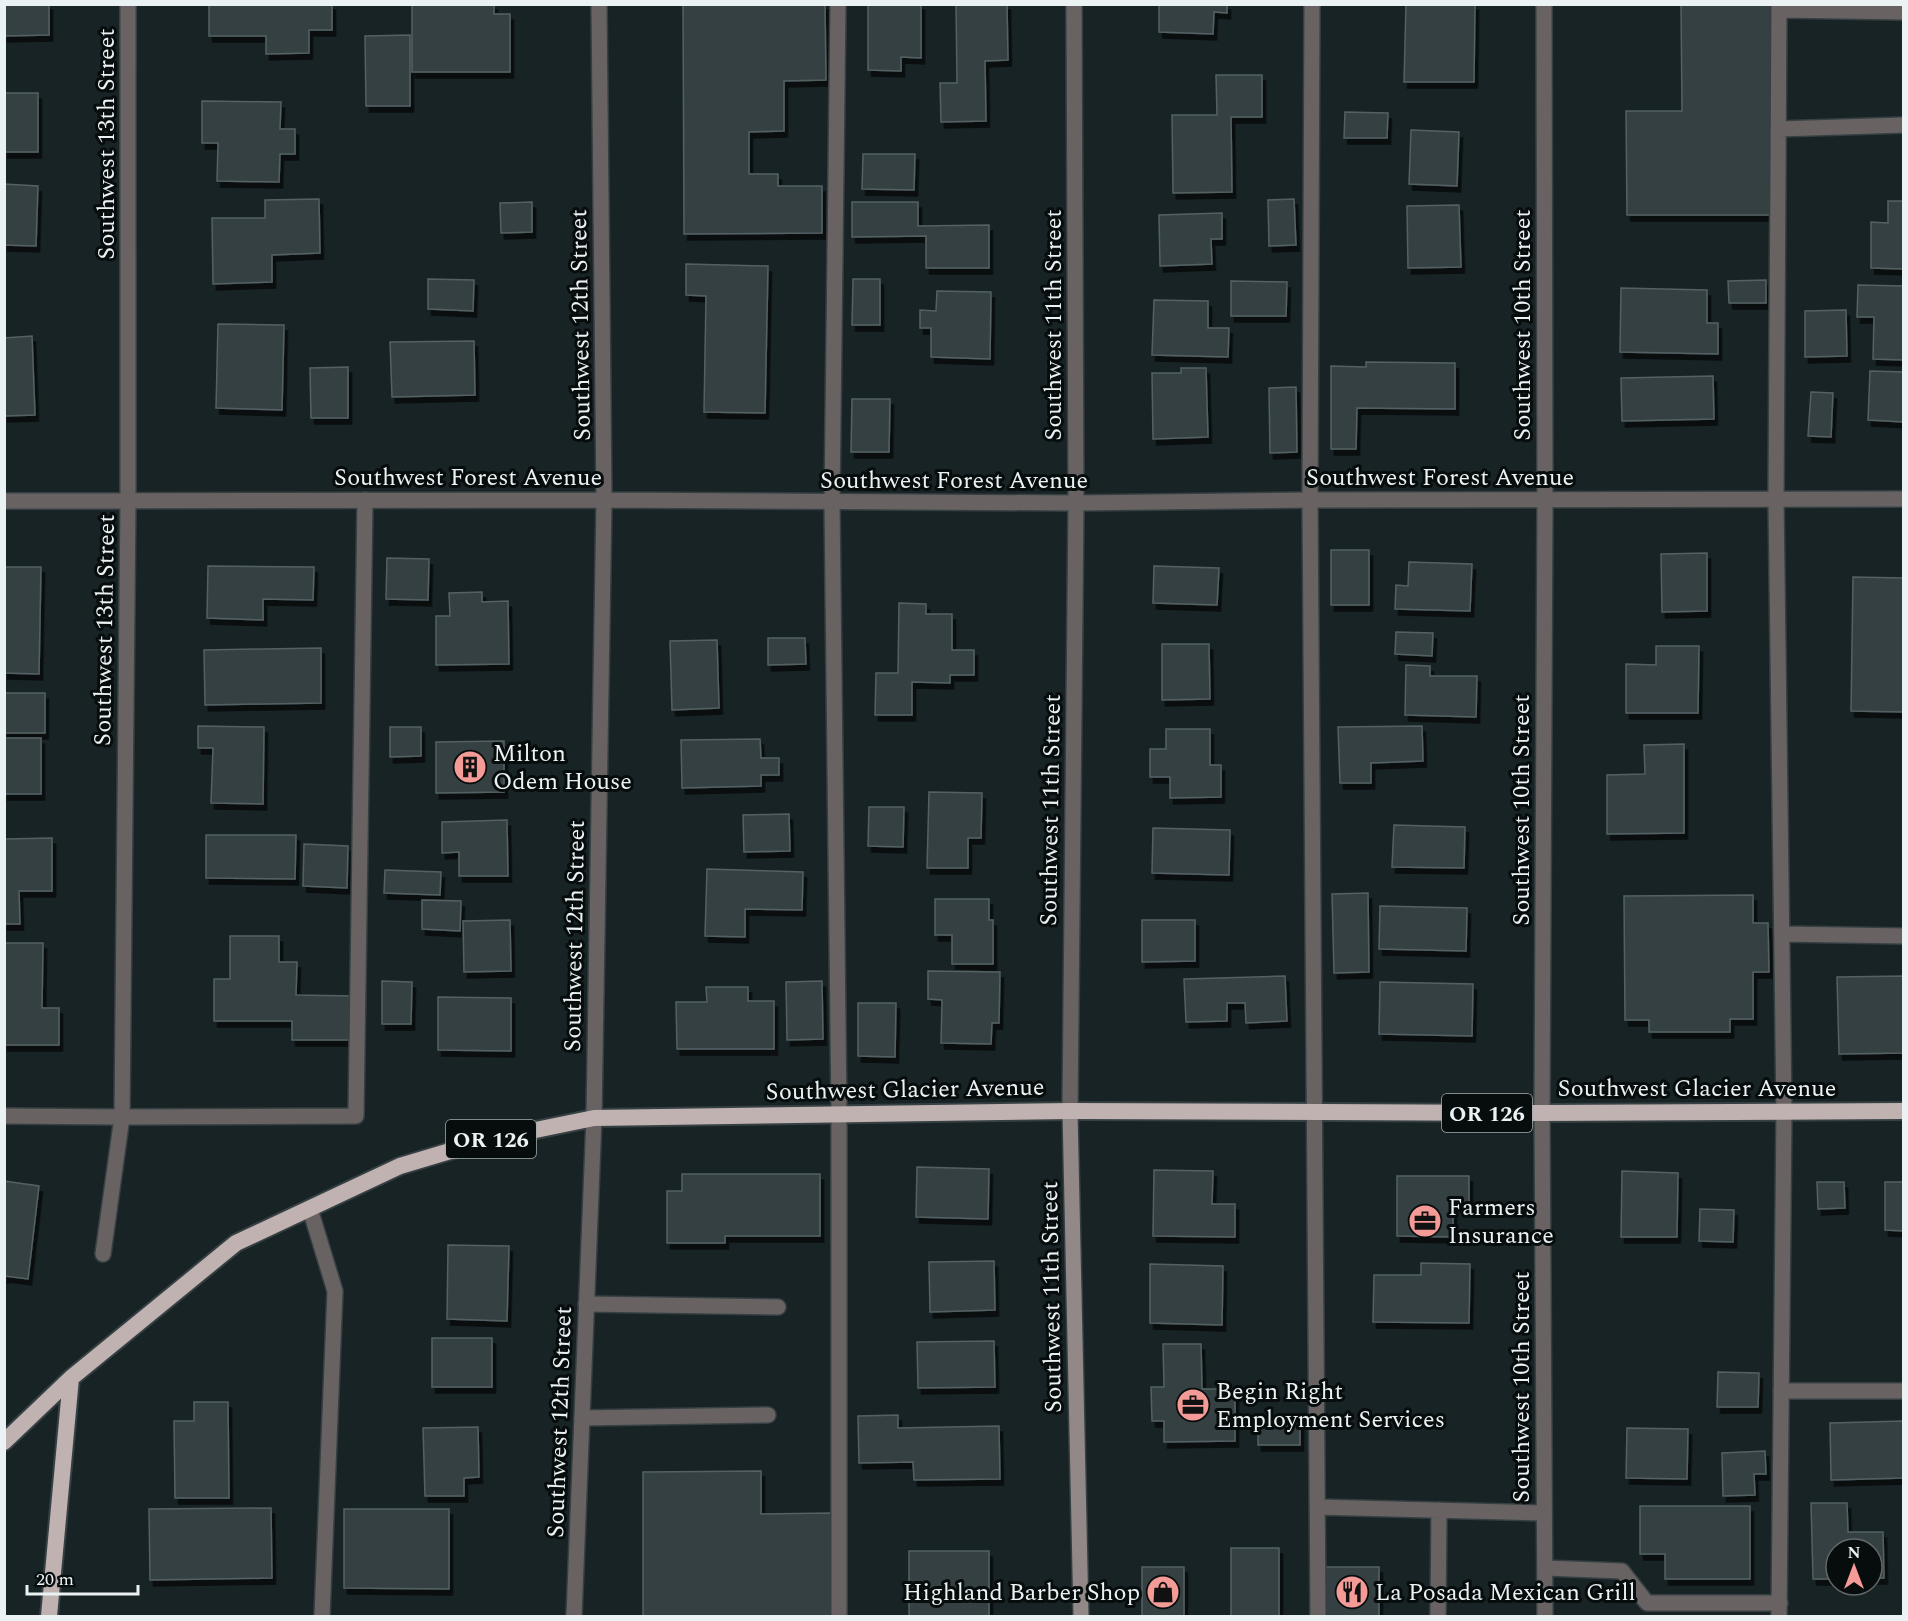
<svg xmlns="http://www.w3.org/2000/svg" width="1908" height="1621" font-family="Spectral,serif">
<defs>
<filter id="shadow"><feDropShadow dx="3.5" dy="6" stdDeviation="0" flood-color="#0009"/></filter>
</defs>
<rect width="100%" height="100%" fill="#182326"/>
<path fill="#344143" stroke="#546164" stroke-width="1.5" filter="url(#shadow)" d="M4 4H49V35L4 36Z
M209 4H332V30H309V53L266 54V36H209Z
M412 4H494V14H510V72H412Z
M683 4H825L826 80 784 81V131L749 132V174H778V186H822V233L684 234Z
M868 4H921V58L901 57V71L868 70Z
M956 4H1007L1008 60 985 61 986 121 941 122 940 83H957Z
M1159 4H1227V13L1214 12 1213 34 1159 32Z
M1406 4H1475L1474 82H1404Z
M1681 4H1778L1774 215H1627L1626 111H1682Z
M410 35V106H366L365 36Z
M1216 75H1262V117H1231L1232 192 1173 193 1172 115H1217Z
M4 93H38V152H4Z
M202 101 281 102 280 129H295V154H280L279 182 217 181 218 143H202Z
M1345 112 1388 113 1387 138H1344Z
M1411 130 1459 132 1457 186 1409 184Z
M863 154H915L914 190 862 189Z
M4 184 38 186 36 246 4 245Z
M319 199 320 253 272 255V282L213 284 212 218H265V200Z
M1294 199 1296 245 1269 246 1268 200Z
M1888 201H1904V269L1871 268V222L1888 223Z
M532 202V232L501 233 500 203Z
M852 202H918V226L989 225V268H926V236L852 237Z
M1459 205 1461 267 1408 268 1407 206Z
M1222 213V239H1211L1212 264 1160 266 1159 215Z
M686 264 768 266 765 413 704 412 706 296 686 295Z
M428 279 474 280 473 311 428 309Z
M853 279H880V325H852Z
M1766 280V303H1729L1728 281Z
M1231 281 1287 282 1286 316H1231Z
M1858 285 1904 286V360L1873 359 1874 317H1857Z
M1621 288 1707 290V323H1718V354L1620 352Z
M937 291 991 292 990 359 931 357V328H920V310L936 311Z
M1154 300 1208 301V328H1229L1228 357 1152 355Z
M1846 310 1847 356 1805 357V311Z
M218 324 284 325 282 410 216 408Z
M32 336 35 415 4 416V338Z
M474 341 475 395 392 397 390 342Z
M1366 362 1455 363V409L1357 408 1356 449H1331V366L1366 367Z
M348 367V418H311L310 368Z
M1181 368H1206L1208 437 1153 439 1152 373H1181Z
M1870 371 1904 372V422L1868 420Z
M1713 376 1714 419 1622 421 1621 378Z
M1296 387 1297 452 1270 453 1269 388Z
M1811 392 1833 393 1831 437 1808 436Z
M852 399H890L889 452H851Z
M1331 550H1369V605H1331Z
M1707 553V611L1662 612 1661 554Z
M387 558 429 559 428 600 386 599Z
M1409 562 1472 564 1470 611 1395 609 1396 585 1408 586Z
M208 566 314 567 313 600 263 599V620L207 618Z
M1154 566 1219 568 1217 605 1153 603Z
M4 567H41L39 674 4 673Z
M1853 577 1904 578V712L1851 711Z
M482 592V602L508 601 509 664 436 665V616H450L449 593Z
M899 603 926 604V614H952V650H974V675H950V683L912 682V715H875L876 673H898Z
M1396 632 1433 633 1432 656 1395 654Z
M768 638H805L806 664 768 665Z
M717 640 719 708 672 710 670 641Z
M1162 644H1209L1210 699 1162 700Z
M1656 646H1699L1698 713H1626V664L1656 665Z
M321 648V703L205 705 204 650Z
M1406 665 1430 666V676H1477L1476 717 1405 715Z
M4 693H45V733H4Z
M198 726 264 727 263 804 211 803 213 748H198Z
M1422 726 1423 761 1371 763V783H1340L1338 727Z
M390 727H421V756L390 757Z
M1166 729H1210V765H1221V797L1170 798V777H1150V749H1166Z
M4 738H41V794H4Z
M760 739 761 758H779V775H761V786L682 788 681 740Z
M504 741V792L436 793V742Z
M1684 744V833L1607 834V775L1645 774 1644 745Z
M929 792 982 793 981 838H968V868H927Z
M869 807H904L903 847 868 846Z
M789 814 790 851 744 852 743 815Z
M507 820 508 876H459V852L442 853V822Z
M1394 825 1465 827 1464 868 1392 867Z
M1153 828 1230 830 1229 875 1152 873Z
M206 835H296L295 879 206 878Z
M52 838V891H19L20 924H4V839Z
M304 844 348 846 347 888 303 886Z
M707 869 803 872 802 910 745 909V937L705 936Z
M385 870 441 872 440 895 384 893Z
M1368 893 1369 972 1334 973 1332 894Z
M1753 895V923H1768L1769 972H1753V1019H1730V1032H1649V1020H1625L1624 896Z
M935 899H989V920H993V964H952V935H935Z
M422 900 461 901 460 931 422 929Z
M1380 906 1467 908 1466 951 1379 949Z
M510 920 511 971 464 972 463 921Z
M1142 920H1195V961L1142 962Z
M230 936H279V962H297L296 995 353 996V1040H292V1021H214V979H230Z
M4 943H43L42 1008H59V1045H4Z
M928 971 1000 972 999 1023H992L991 1044 941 1043 942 1000 928 999Z
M1285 976 1287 1021 1246 1023 1245 1003H1227V1021L1186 1022 1184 979Z
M1904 976V1053L1839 1054 1837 977Z
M382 981 412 982 411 1024H382Z
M822 981 823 1039 787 1040 786 982Z
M1380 982 1473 984 1472 1036 1379 1034Z
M706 987H748V1001H774V1049H677L676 1002H707Z
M438 997 511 998V1051L438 1050Z
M858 1003H896L895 1057 858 1056Z
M917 1167 989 1169 988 1219 916 1217Z
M1154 1170 1213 1171 1212 1204H1235V1237L1153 1236Z
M1622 1171 1678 1173 1677 1237H1621Z
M682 1174H820V1236H725V1243H667V1191H682Z
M1397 1176H1469V1205H1453V1237L1397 1236Z
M4 1181 39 1186 28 1279 5 1276 4 1278Z
M1817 1182H1844L1845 1208 1818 1209Z
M1885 1182H1904V1231L1885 1230Z
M1700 1209 1734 1210 1733 1242 1699 1241Z
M448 1245 509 1246 507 1321 447 1319Z
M994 1261 995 1310 930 1312 929 1262Z
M1421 1263 1470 1264 1469 1323 1373 1322 1374 1275H1421Z
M1150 1264 1223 1266 1222 1325 1150 1323Z
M432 1338H492V1387H432Z
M994 1341 995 1387 918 1388 917 1342Z
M1163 1344H1201L1202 1389H1235V1441L1164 1442V1421H1152L1151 1387H1164Z
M1718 1372 1759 1373 1758 1407H1717Z
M194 1402H228L229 1498H175L174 1421H194Z
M898 1415V1428L999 1426 1000 1479 914 1480 913 1462 859 1463 858 1416Z
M1904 1421V1478L1831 1480 1830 1423Z
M1258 1422 1300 1423V1445H1258Z
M478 1427 479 1477 464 1478V1496H425L423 1428Z
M1627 1428 1688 1429 1687 1479 1626 1478Z
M1765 1451 1766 1474H1754L1755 1495 1723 1496 1722 1453Z
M761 1471V1514L832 1513 833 1616H643V1472Z
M1811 1503H1847L1848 1532H1883L1884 1578H1872V1549H1836V1579H1813Z
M1640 1506H1750V1579H1665V1554H1640Z
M271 1508 272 1578 150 1580 149 1509Z
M344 1509H449V1589L344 1588Z
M1231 1548H1279V1616H1231Z
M909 1551H989V1616H909Z
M1142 1567H1184V1616H1142Z
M1325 1567H1379V1616H1325Z"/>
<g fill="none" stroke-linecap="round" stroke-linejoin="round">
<g stroke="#364043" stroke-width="18">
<path id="service" d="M838 4 832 502 839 1114V1616
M1312 4 1310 500 1318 1616
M1779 4 1776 499 1784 1112 1779 1616
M1779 10 1904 12
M1778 129 1904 125
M1782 934 1904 936
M122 1117 356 1116 365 500
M310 1209 335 1291 322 1616
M586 1304 778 1307
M1781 1391H1904
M582 1418 768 1415
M1317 1507 1544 1513
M1545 1568 1622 1571 1647 1603H1780
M1438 1616 1439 1510"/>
</g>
<g stroke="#364043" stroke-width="18">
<path id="minor" d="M1544 4 1545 500 1542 1113 1545 1616
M4 501 604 500 1076 503 1310 500 1904 499
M1070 1111 1076 503 1074 4
M4 1116 122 1117
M103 1254 122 1117 128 500V4
M574 1616 594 1118 604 500 599 4"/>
</g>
<g stroke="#364043" stroke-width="18">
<path id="secondary" d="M1070 1111 1081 1616"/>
</g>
<g stroke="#364043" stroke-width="20">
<path id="trunk" d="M4 1442 71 1378 236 1243 400 1166 487 1140 594 1118 1070 1111 1542 1113 1904 1111
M49 1616 71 1378"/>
</g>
<use href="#service" stroke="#686362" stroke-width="15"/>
<use href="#minor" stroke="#686362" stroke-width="15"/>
<use href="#secondary" stroke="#918887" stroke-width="15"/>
<use href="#trunk" stroke="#bfb2b1" stroke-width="16"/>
</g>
<defs>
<g id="building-disc" transform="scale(1.725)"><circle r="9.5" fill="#f59b97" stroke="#070c0d"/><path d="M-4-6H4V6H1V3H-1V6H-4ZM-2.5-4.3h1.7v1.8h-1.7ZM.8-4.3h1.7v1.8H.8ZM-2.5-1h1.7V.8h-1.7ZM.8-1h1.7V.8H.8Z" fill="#111"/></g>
<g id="office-disc" transform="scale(1.725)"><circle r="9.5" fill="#f59b97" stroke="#070c0d"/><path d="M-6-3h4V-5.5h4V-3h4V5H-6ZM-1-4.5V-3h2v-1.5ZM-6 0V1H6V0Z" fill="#111"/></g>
<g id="shop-disc" transform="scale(1.725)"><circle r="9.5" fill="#f59b97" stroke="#070c0d"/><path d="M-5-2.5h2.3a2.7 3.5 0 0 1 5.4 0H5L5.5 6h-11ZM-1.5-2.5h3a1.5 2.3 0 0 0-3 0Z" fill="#111"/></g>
<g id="restaurant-disc" transform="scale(1.725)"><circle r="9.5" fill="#f59b97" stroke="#070c0d"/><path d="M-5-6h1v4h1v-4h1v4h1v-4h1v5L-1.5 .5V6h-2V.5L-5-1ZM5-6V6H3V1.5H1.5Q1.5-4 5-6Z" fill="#111"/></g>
</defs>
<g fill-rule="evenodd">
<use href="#building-disc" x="470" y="767"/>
<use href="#office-disc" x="1425" y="1221"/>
<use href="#office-disc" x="1193" y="1405"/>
<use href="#shop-disc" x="1163" y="1592"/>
<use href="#restaurant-disc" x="1352" y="1592"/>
</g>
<g text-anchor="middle" stroke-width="6" stroke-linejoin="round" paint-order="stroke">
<g fill="#070c0d" stroke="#a7adaf" stroke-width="1.5">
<rect x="1442" y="1094" width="90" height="38" rx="4.5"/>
<rect x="446" y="1120" width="90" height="38" rx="4.5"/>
</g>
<g font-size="22" font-weight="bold" fill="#ebf2f4">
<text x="1487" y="1121">OR 126</text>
<text x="491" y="1147">OR 126</text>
</g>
<g font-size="24" fill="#ebf2f4" stroke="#070c0d">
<text transform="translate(106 144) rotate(-90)" y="8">Southwest 13th Street</text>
<text transform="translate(580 325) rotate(-91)" y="8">Southwest 12th Street</text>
<text transform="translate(1053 325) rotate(-90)" y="8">Southwest 11th Street</text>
<text transform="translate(1522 325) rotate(-90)" y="8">Southwest 10th Street</text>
<text x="468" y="485">Southwest Forest Avenue</text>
<text x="1440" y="485">Southwest Forest Avenue</text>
<text x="954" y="488">Southwest Forest Avenue</text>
<text transform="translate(104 630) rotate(-89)" y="8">Southwest 13th Street</text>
<text transform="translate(1050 810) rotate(-89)" y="8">Southwest 11th Street</text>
<text transform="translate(1521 810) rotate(-90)" y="8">Southwest 10th Street</text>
<text transform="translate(574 936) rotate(-89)" y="8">Southwest 12th Street</text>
<text x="1697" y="1096">Southwest Glacier Avenue</text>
<text transform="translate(905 1089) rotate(-1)" y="8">Southwest Glacier Avenue</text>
<text transform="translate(1051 1297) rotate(-91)" y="8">Southwest 11th Street</text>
<text transform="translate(1521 1387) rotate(-90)" y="8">Southwest 10th Street</text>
<text transform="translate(559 1422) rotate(-88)" y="8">Southwest 12th Street</text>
</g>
<g font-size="24" fill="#ebf2f4" stroke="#070c0d" text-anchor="start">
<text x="493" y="761">Milton<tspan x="493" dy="28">Odem House</tspan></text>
<text x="1448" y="1215">Farmers<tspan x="1448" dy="28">Insurance</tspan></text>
<text x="1216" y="1399">Begin Right<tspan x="1216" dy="28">Employment Services</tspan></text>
<text x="1140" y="1600" text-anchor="end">Highland Barber Shop</text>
<text x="1375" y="1600">La Posada Mexican Grill</text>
</g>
</g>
<rect width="1908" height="1621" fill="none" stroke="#ebf2f4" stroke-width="12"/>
<g transform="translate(1854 1567)"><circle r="28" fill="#070c0d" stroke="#626869" stroke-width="1.5"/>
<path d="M0-4.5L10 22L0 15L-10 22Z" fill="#f59b97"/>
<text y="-9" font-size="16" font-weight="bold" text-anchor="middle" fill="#ebf2f4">N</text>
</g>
<path d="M27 1585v9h111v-9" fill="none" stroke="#ebf2f4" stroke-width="3"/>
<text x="36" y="1585" font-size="18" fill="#ebf2f4" stroke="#070c0d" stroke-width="4.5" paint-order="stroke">20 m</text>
</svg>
